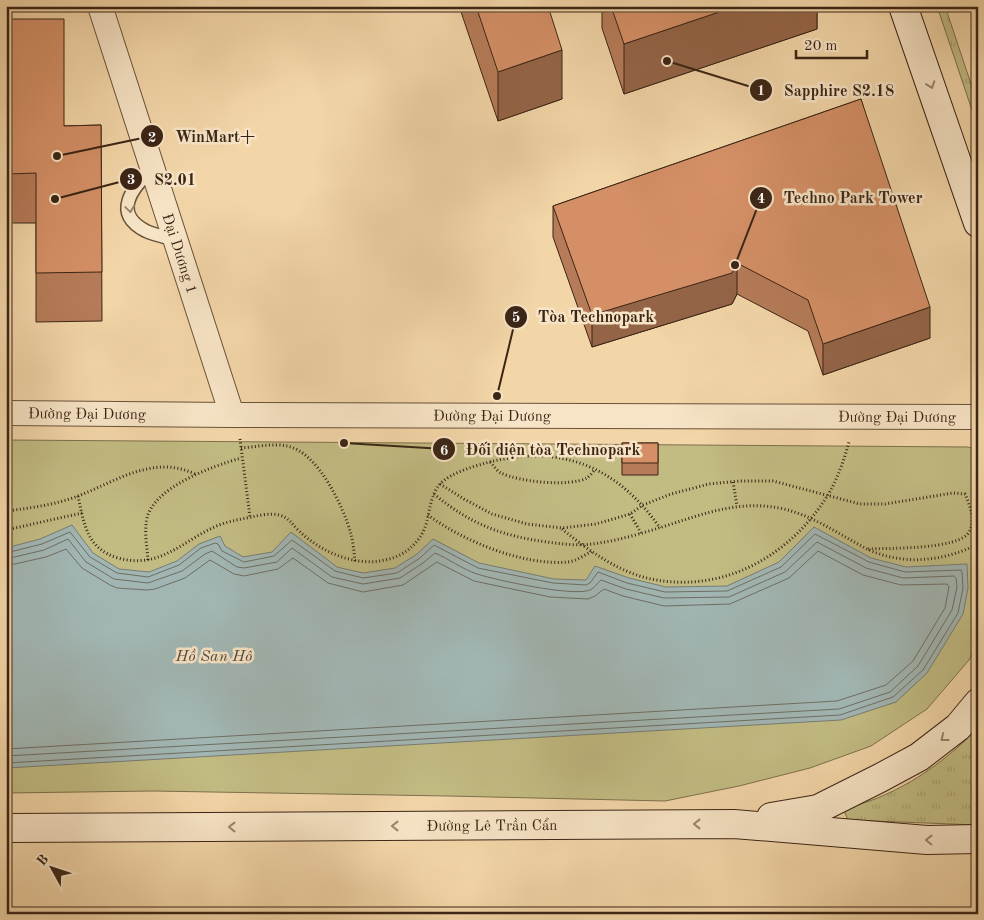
<svg xmlns="http://www.w3.org/2000/svg" width="984" height="920" font-family="'Old Standard TT',serif">
<defs>
<pattern id="grass-tufts" width="24" height="20" patternUnits="userSpaceOnUse" patternTransform="scale(1.25)"><rect width="24" height="20" fill="#c2bc83"/><path d="M3 7l-1-3M5 7V3M7 7l1-3M15 17l-1-3M17 17v-4M19 17l1-3" fill="none" stroke="#a8a170"/></pattern>
</defs>
<rect width="100%" height="100%" fill="#f3d6a8"/>
<filter id="stains"><feTurbulence type="fractalNoise" baseFrequency=".004" numOctaves="4"/><feColorMatrix values="0 0 0 0 .2 0 0 0 0 .09 0 0 0 0 .02 0 0 0 .5 -.17"/></filter>
<radialGradient id="worn" r=".72"><stop offset=".6" stop-color="#630" stop-opacity="0"/><stop offset="1" stop-color="#630" stop-opacity=".3"/></radialGradient>
<path fill="url(#grass-tufts)" stroke="#7e704c" d="M937 6H945L978 105V128Z
M978 728V825L848 820 844 811 846 808C897 796 942 765 978 728Z"/>
<path fill="#c2bc83" stroke="#7e704c" d="M6 440 968 447 978 450V642L969 660 927 709 871 746 810 768 739 786 665 801 448 796 153 791 6 793Z"/>
<path fill="#a1b6b3" stroke="#787c74" d="M72 525 93 553 119 569 149 572 177 561 199 544 220 536 225 546 243 557 272 552 291 532 337 567 363 573 395 568 417 554 433 539 479 563 554 579 586 580 595 566 629 578 666 587 727 586 779 562 814 527 871 558 906 567 967 564 968 588 963 614 927 673 896 702 841 720 6 768V548L40 539Z"/>
<g fill="none" stroke-linecap="round" stroke-linejoin="round">
<path stroke="#6e6e64" stroke-width="1" d="M6 553 42 544 70 532 90 557 117 573 148 577 179 565 201 548 215 543 218 544 222 551 244 562 274 556 292 540 335 571 363 578 397 573 420 558 434 545 478 568 553 583 586 585 590 583 598 572 627 583 665 592 727 591 781 567 815 534 869 562 905 572 961 570 962 572 963 588 958 613 923 670 893 697 840 715 6 763
M6 559 44 550 68 539 86 562 114 579 148 583 182 571 205 554 212 551 237 567 244 568 277 562 292 548 332 577 363 584 400 578 423 563 435 553C449 559 462 569 477 574 496 580 573 597 590 590 595 588 597 583 601 580L626 589 664 598 729 597 785 572 817 542 866 568 903 578 954 576 956 578 957 587 952 610 918 666 890 692 839 709 6 756
M6 566 46 557 66 549 82 568 110 585 117 588 147 590 155 589 185 578 210 560 234 574 244 576 278 569 293 558 328 583 363 592 403 585 437 562 474 581 550 597 588 599 595 596 604 589 623 596 664 606 730 604 789 578 818 551 863 575 901 585 947 584 949 587 945 608 913 661 886 685 837 701 6 749"/>
<g stroke="#69513a" stroke-width="15">
<path id="lane" d="M152 169C133 187 111 213 146 231 155 235 166 237 175 240"/>
</g>
<g stroke="#69513a" stroke-width="26">
<g id="street">
<path id="s1" d="M100 6 232 415"/>
<path id="s2" d="M6 413 232 415 978 417"/>
</g>
</g>
<g stroke="#3b2516" stroke-width="30">
<g id="secondary">
<path d="M903 6 978 223"/>
<path d="M771 817 818 809 880 778 919 757 958 727 978 703"/>
<path id="s3" d="M6 828 734 824 927 840 978 839"/>
</g>
</g>
<path stroke="#3b2516" stroke-width="3" stroke-dasharray="1 2.5" stroke-linecap="butt" d="M240 439 250 517
M241 448C255 447 273 443 287 446 318 452 343 506 351 534 353 542 354 552 355 561
M490 462C494 466 497 471 501 473 519 482 570 487 587 478 590 476 593 472 595 469
M733 482 737 506
M440 484 464 499 492 514 527 524 562 528 596 524 630 514 643 505 671 494 709 484 740 481H773L860 504H885L953 493 965 494C970 506 976 520 969 532 959 550 887 548 867 549
M434 494C470 524 502 536 547 542 562 544 578 546 592 544 616 541 640 534 662 527 704 514 739 499 784 509 813 516 839 534 865 548 901 566 943 562 978 544
M78 496C84 524 87 549 118 558 161 570 184 539 219 525 230 521 241 519 252 517 260 515 270 513 279 515 288 517 292 524 299 531 321 552 355 567 385 560 406 556 422 541 427 521 430 509 431 493 441 483 453 472 472 467 486 463 560 443 617 466 660 528
M6 511C30 508 55 505 78 496 115 482 153 454 195 474
M8 511 11 529
M630 514 641 533
M428 515C463 541 523 566 568 562 576 561 585 555 592 551
M562 529C588 550 618 572 651 579 720 593 783 560 822 504 835 486 843 464 849 442
M6 530 82 513
M148 560C147 546 144 532 147 518 155 486 214 466 241 458"/>
<use href="#lane" stroke="#f7e4c6" stroke-width="12"/>
<use href="#street" stroke="#f7e4c6" stroke-width="24"/>
<use href="#secondary" stroke="#f7e4c6" stroke-width="28"/>
</g>
<path fill="#b67b58" stroke="#3b2516" d="M459 6H548L562 99 498 121Z
M602 6H817V29L624 94 602 28Z
M8 19 64 126 101 125 102 321 36 322V223H8Z
M861 99 930 338 823 375 808 331 737 294 732 304 592 347 553 237V206Z
M622 443H658V475H622Z"/>
<path fill="#946447" stroke="#3b2516" d="M737 6H817V29L624 94V44Z
M562 50V99L498 121V72Z
M737 263V294L732 304 592 347V315Z
M930 307V338L823 375V344Z"/>
<path fill="#d48f66" stroke="#3b2516" d="M476 6H548L562 50 498 72Z
M611 6H737L624 44Z
M8 19H64V126L101 125 102 272 36 273V173L8 174Z
M861 99 930 307 823 344 808 300 737 263 732 273 592 315 553 206Z
M622 443H658V463H622Z"/>
<defs><path id="oneway-chevron" d="M-2-3.5L2.5 0L-2 3.5" fill="none" stroke-width="1.6" stroke-linecap="round" stroke-linejoin="round" transform="scale(1.25)"/></defs>
<g stroke="#99846e">
<use href="#oneway-chevron" transform="translate(931 85) rotate(71)"/>
<use href="#oneway-chevron" transform="translate(130 209) rotate(82)"/>
<use href="#oneway-chevron" transform="translate(944 738) rotate(142)"/>
<use href="#oneway-chevron" transform="translate(697 824) rotate(180)"/>
<use href="#oneway-chevron" transform="translate(395 826) rotate(180)"/>
<use href="#oneway-chevron" transform="translate(232 827) rotate(180)"/>
<use href="#oneway-chevron" transform="translate(929 840) rotate(-179)"/>
</g>
<g text-anchor="middle" stroke-width="5" stroke-linejoin="round" paint-order="stroke">
<g font-size="15" fill="#3b2516" stroke="#f7e4c6">
<text dy="5" stroke="none"><textPath href="#s1" startOffset="260">Đại Dương 1</textPath></text>
<text dy="5" stroke="none"><textPath href="#s2" startOffset="81">Đường Đại Dương</textPath></text>
<text dy="5" stroke="none"><textPath href="#s2" startOffset="486">Đường Đại Dương</textPath></text>
<text dy="5" stroke="none"><textPath href="#s2" startOffset="891">Đường Đại Dương</textPath></text>
<text dy="5" stroke="none"><textPath href="#s3" startOffset="486">Đường Lê Trần Cẩn</textPath></text>
</g>
<g font-size="16" font-style="italic" fill="#54493d" stroke="#f7e4c6">
<text x="214" y="661">Hồ San Hô</text>
</g>
</g>
<path fill="none" stroke="#3b2516" stroke-width="2" d="M667 61L761 90M57 156L152 136M55 199L131 179M735 265L761 198M497 396L516 317M344 443L444 449"/>
<g fill="#3b2516" stroke="#f7e4c6" stroke-width="2">
<circle cx="667" cy="61" r="5"/>
<circle cx="57" cy="156" r="5"/>
<circle cx="55" cy="199" r="5"/>
<circle cx="735" cy="265" r="5"/>
<circle cx="497" cy="396" r="5"/>
<circle cx="344" cy="443" r="5"/>
<circle cx="761" cy="90" r="12"/>
<circle cx="152" cy="136" r="12"/>
<circle cx="131" cy="179" r="12"/>
<circle cx="761" cy="198" r="12"/>
<circle cx="516" cy="317" r="12"/>
<circle cx="444" cy="449" r="12"/>
</g>
<g font-size="15" text-anchor="middle" font-weight="bold" fill="#fff">
<text x="761" y="95">1</text>
<text x="152" y="142">2</text>
<text x="131" y="184">3</text>
<text x="761" y="203">4</text>
<text x="516" y="322">5</text>
<text x="444" y="455">6</text>
</g>
<g font-size="16" text-anchor="middle" font-weight="bold" fill="#3b2516" stroke="#f7e4c6" stroke-width="5" stroke-linejoin="round" paint-order="stroke">
<text x="839" y="96">Sapphire S2.18</text>
<text x="215" y="142">WinMart+</text>
<text x="175" y="185">S2.01</text>
<text x="853" y="203">Techno Park Tower</text>
<text x="596" y="322">Tòa Technopark</text>
<text x="553" y="455">Đối diện tòa Technopark</text>
</g>
<rect width="984" height="920" fill="none" stroke="#f3d6a8" stroke-width="25"/>
<rect x="8" y="8" width="969" height="905" fill="none" stroke="#3b2516" stroke-width="2.5"/>
<rect x="12" y="12" width="959" height="895" fill="none" stroke="#3b2516"/>
<g transform="translate(52 868) rotate(310)" stroke="#f7e4c6" stroke-width="4" paint-order="stroke">
<path d="M0-4L9 19L0 12L-9 19Z" fill="#3b2516"/>
<text y="-8" font-size="14" font-weight="bold" text-anchor="middle" fill="#3b2516">B</text>
</g>
<path d="M796 50v8h71v-8" fill="none" stroke="#3b2516" stroke-width="2.5"/>
<text x="804" y="50" font-size="15" fill="#3b2516" stroke="#f7e4c6" stroke-width="4" paint-order="stroke">20 m</text>
<rect width="100%" height="100%" filter="url(#stains)"/>
<rect width="100%" height="100%" fill="url(#worn)"/>
</svg>
